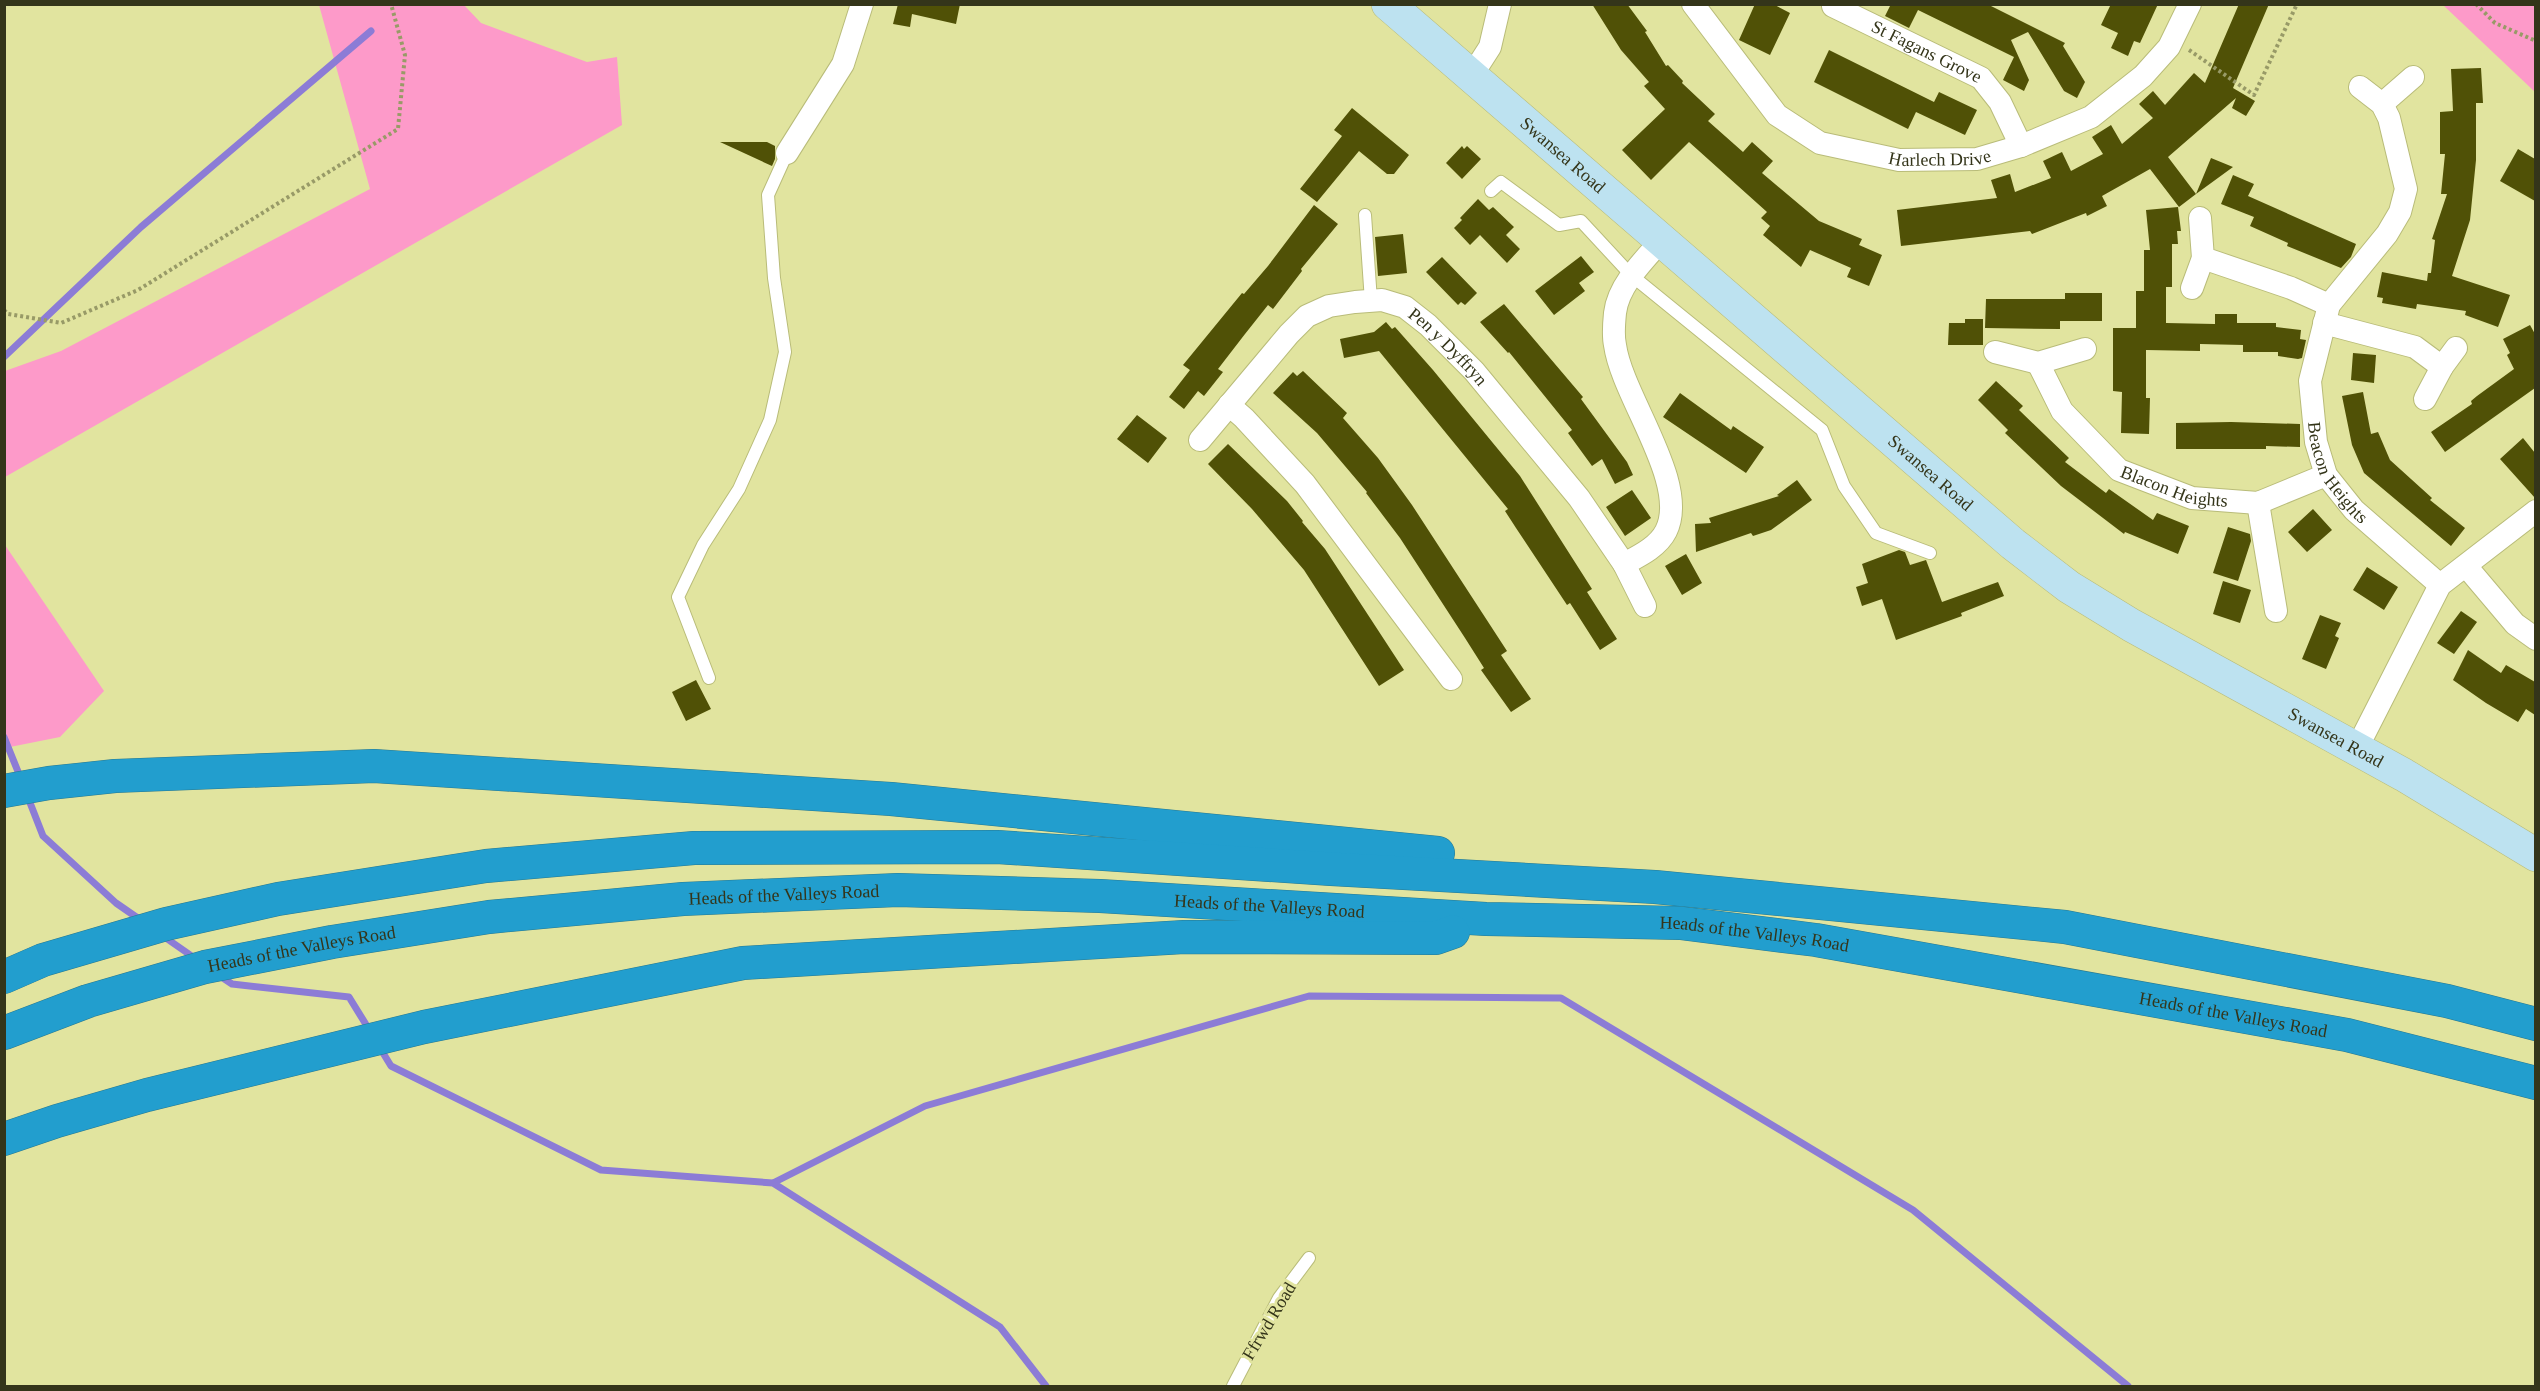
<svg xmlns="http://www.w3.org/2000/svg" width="2540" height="1391" font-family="Georgia,serif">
<rect width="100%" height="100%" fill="#e1e49f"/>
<path fill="#fd9ac9" d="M319 5H464L481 23 587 62 617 57 622 125 5 477V371L61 351 370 189Z
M2443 5H2535V92Z
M5 545 104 691 60 737 5 748Z"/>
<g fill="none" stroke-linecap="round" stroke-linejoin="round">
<path stroke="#8c7cd6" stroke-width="7" d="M4 357 141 227 371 31
M4 737 21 779
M27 795 43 836 116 903 142 921
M163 936 196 959
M220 976 232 984 349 997 370 1031
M380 1048 391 1066 601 1170 773 1183 925 1106 1309 996 1561 998 1913 1210 2128 1386
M773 1183 1000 1327 1046 1386"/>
</g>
<path fill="#505106" d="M898 4H960L956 24 912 14 910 27 893 24Z
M1592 4H1627L1647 31 1645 32 1666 66 1668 65 1683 81 1682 83 1715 114 1708 121 1743 152 1752 142 1773 161 1762 173 1819 221 1862 239 1859 245 1882 255 1869 286 1847 277 1851 268 1810 250 1801 267 1763 235 1770 226 1761 218 1767 212 1689 142 1651 180 1622 150 1665 109 1644 86 1649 82 1621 50Z
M1755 4H1773L1790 13 1770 55 1739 40Z
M1891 4H1987L2065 43 2063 46 2085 82 2077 98 2064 91 2028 32 2011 40 2029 80 2024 91 2003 80 2014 57 1918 10 1909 28 1885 16Z
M2111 4H2158L2140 43 2134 41 2128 56 2111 48 2118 33 2101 25Z
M2239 4H2269L2233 88 2255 101 2246 116 2232 108 2236 98 2168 157 2196 194 2179 207 2150 169 2102 196 2107 206 2087 216 2086 213 2032 234 2030 231 1901 246 1897 210 1997 198 1991 180 2010 174 2015 192 2051 178 2043 161 2062 152 2071 171 2103 154 2092 137 2111 125 2122 144 2153 118 2139 104 2153 91 2165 105 2194 73 2205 83Z
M1829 50 1934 102 1939 92 1977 110 1965 135 1916 112 1908 129 1814 82Z
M2481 68 2483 103H2476V160L2470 220 2452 276 2510 295 2498 327 2465 315 2466 311 2417 304 2416 309 2382 303 2383 298 2377 297 2382 272 2427 281 2428 273H2431L2435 240 2432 239 2447 194H2441L2445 154H2440V112L2453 111 2451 69Z
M1352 108 1409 155 1394 174H1387L1359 151 1317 202 1300 189 1342 136 1334 130Z
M720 142H767L775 146V159L772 166Z
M1462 146 1464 149 1467 146 1481 159 1462 179 1446 163Z
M2518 149 2535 159V201L2500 181Z
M2211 158 2233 167 2196 194Z
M2233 175 2254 184 2248 196 2356 244 2351 257 2341 268 2287 246 2288 243 2250 226 2254 217 2221 204Z
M1478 199 1489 210 1493 207 1514 227 1506 235 1520 249 1507 263 1480 235 1470 245 1454 228 1462 220 1460 218Z
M1314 205 1338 224 1301 269 1302 271 1273 309 1268 305 1245 334 1218 369 1223 372 1204 396 1198 391 1184 409 1169 397 1190 370 1183 365 1242 293 1244 294 1268 266Z
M2178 207 2181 231H2177L2178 244H2172V287H2166V323L2215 324V314H2237V323H2276V327L2301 330 2300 339 2306 340 2302 358 2298 359 2278 356V352H2243V345L2200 344V351L2146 350V398H2150L2149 434 2121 433 2122 392 2113 391V328H2136V291H2144V250H2150L2146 210Z
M1403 234 1407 273 1378 276 1375 237Z
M1581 256 1594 272 1579 283 1585 291 1554 315 1535 291Z
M1442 257 1477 293 1465 305 1461 302 1458 305 1426 272Z
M2065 293H2102V321H2060V329L1985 328 1986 299H2065Z
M1504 304 1583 397 1581 399 1627 462 1633 475 1615 484 1602 459 1592 466 1568 433 1572 430 1509 352 1508 353 1480 322Z
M1965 319H1983V345H1948L1949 323H1965Z
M1386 322 1392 329 1395 327 1433 370 1520 476 1592 589 1587 592 1617 639 1600 650 1570 603 1567 605 1516 528 1505 511 1508 509 1379 351 1344 358 1340 339 1374 332Z
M2530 325 2535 334V388L2445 452 2431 432 2472 404 2471 401 2477 396 2514 369 2507 355 2510 353 2503 339Z
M2353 353 2376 355 2374 383 2351 380Z
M1303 371 1347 413 1343 418 1378 458 1412 505 1507 651 1501 655 1531 699 1511 712 1481 670 1484 668 1465 638 1400 538 1366 493 1367 492 1317 433 1273 393 1293 372 1297 376Z
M1996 381 2023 406 2019 410 2069 458 2065 462 2106 493 2109 489 2153 520 2157 513 2189 526 2178 554 2125 532 2124 534 2061 486 2005 433 2008 430 1978 400Z
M2363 392 2371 434 2378 432 2390 460 2432 498 2430 500 2465 528 2451 546 2364 473 2352 445 2342 396Z
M1680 393 1731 430 1733 426 1764 447 1746 473 1663 417Z
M1137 415 1167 438 1148 463 1117 439Z
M2231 422 2300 424V447L2266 446V449H2176V423Z
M2523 438 2535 453V498L2500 459Z
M1228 444 1287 501 1303 521 1302 522 1325 549 1404 670 1379 686 1304 570 1252 509 1208 464Z
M1797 480 1812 500 1771 530 1753 536 1751 533 1696 552 1695 524 1711 523 1709 518 1779 496 1777 495Z
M1632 490 1651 518 1625 536 1606 507Z
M2313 509 2332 530 2307 552 2288 532Z
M2228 527 2250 534 2251 541 2238 581 2213 573Z
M1899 550 1905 552 1910 565 1926 560 1942 602 1998 582 2004 596 1961 613 1962 616 1896 640 1882 599 1862 606 1856 587 1868 583 1862 564Z
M1686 554 1702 583 1682 595 1665 566Z
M2367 567 2398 587 2384 610 2353 590Z
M2223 581 2251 590 2240 623 2213 614Z
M2461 611 2477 622 2454 654 2437 643Z
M2320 615 2341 623 2335 636 2339 638 2326 669 2302 659Z
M2468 650 2501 673 2506 665 2535 682V715L2526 709 2518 722 2486 703 2453 680Z
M696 680 711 709 686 721 672 692Z"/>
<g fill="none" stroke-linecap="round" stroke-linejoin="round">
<g stroke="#b9bc79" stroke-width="14">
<path id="lane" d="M1491 191 1501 182 1559 225 1581 221 1631 275 1822 430 1844 486 1876 533 1930 553
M1365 215 1371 301
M709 678 678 597 703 545 739 489 770 420 785 352 774 278 768 195 787 153
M1233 1386 1279 1298 1309 1258"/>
</g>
<g stroke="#b9bc79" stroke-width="24">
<g id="street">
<path id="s1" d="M1693 4 1777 115 1820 143 1899 160 1977 159 2021 146 2091 117 2143 76 2169 47 2190 4"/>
<path id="s2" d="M1833 6 1981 78 2000 102 2021 146"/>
<path d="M1472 75 1490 47 1500 4"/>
<path id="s3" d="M2360 87 2382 104 2389 118 2406 189 2400 212 2387 234 2329 305 2310 381 2316 442 2326 475 2354 510 2440 585"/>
<path d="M2382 104 2413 77"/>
<path d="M787 153 843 64 862 4"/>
<path d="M2200 218 2203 258 2291 288 2329 305"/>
<path d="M2192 288 2203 258"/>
<path d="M2324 323 2415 347 2442 367 2456 348"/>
<path d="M1995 352 2038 363 2085 349"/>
<path id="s4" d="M2038 363 2062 411 2119 470 2192 498 2258 503 2326 475"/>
<path d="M2425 399 2442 367"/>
<path d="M1229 405 1244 418 1305 484 1451 679"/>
<path id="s5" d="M1200 440 1289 334 1307 316 1329 306 1355 302 1382 300 1405 307 1428 325 1474 371 1579 498 1624 564 1645 606"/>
<path d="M2258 503 2276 611"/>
<path d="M1624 564C1639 556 1658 547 1666 531 1690 483 1622 397 1615 345 1613 336 1614 323 1615 313 1618 286 1643 261 1661 241"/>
<path d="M2466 566 2515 624 2536 639"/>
<path d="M2357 748 2440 585 2536 511"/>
</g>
</g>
<g stroke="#b9bc79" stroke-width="34">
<g id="secondary">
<path id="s6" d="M1388 4 2013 544 2069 587 2131 625 2404 775 2536 855"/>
</g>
</g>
<g stroke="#28798f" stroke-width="34">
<g id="highway">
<path d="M4 791 49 783 115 776 374 766 891 799 1438 853"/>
<path d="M4 977 43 960 166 924 278 899 486 866 694 848 997 847 1331 869 1655 887 2065 927 2447 1001 2536 1024"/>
<path id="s7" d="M4 1033 88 1001 205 967 332 942 489 917 683 899 898 890 1100 896 1486 919 1680 923 1816 940 2347 1035 2536 1083"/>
<path d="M4 1139 57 1121 147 1095 424 1027 743 963 1184 937 1436 938 1453 932"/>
</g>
</g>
<path stroke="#989a67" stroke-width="4" stroke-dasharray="3 3" stroke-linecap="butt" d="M2476 4 2495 23 2536 41
M2189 50 2254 95 2297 4
M4 310 8 314 61 323 138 290 398 129 405 55 391 4"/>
<use href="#lane" stroke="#fff" stroke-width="12"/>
<use href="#street" stroke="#fff" stroke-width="22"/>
<use href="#secondary" stroke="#bde2f0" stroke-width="33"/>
<use href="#highway" stroke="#229ece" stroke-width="33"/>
</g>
<g text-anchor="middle" stroke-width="6" stroke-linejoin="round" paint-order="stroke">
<g font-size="18" fill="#34351a" stroke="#e1e49f">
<text dy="6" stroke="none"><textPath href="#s2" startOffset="104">St Fagans Grove</textPath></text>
<text dy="6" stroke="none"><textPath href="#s1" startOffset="312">Harlech Drive</textPath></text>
<text dy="6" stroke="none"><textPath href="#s6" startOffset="231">Swansea Road</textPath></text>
<text dy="6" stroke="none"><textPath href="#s5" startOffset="324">Pen y Dyffryn</textPath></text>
<text dy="6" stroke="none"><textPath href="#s3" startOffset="434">Beacon Heights</textPath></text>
<text dy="6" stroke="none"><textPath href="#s6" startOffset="717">Swansea Road</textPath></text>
<text dy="6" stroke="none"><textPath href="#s4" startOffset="194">Blacon Heights</textPath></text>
<text dy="6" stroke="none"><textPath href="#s6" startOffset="1203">Swansea Road</textPath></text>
<text dy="6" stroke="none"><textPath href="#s7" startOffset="796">Heads of the Valleys Road</textPath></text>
<text dy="6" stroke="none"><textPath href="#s7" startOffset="1282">Heads of the Valleys Road</textPath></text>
<text dy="6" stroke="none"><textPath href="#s7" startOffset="1768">Heads of the Valleys Road</textPath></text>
<text dy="6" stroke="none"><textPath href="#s7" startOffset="310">Heads of the Valleys Road</textPath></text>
<text dy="6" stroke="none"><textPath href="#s7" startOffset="2254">Heads of the Valleys Road</textPath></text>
<text transform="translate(1269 1321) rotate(-59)" y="6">Ffrwd Road</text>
</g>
</g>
<rect width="2540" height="1391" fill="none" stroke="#34351a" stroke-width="12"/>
</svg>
